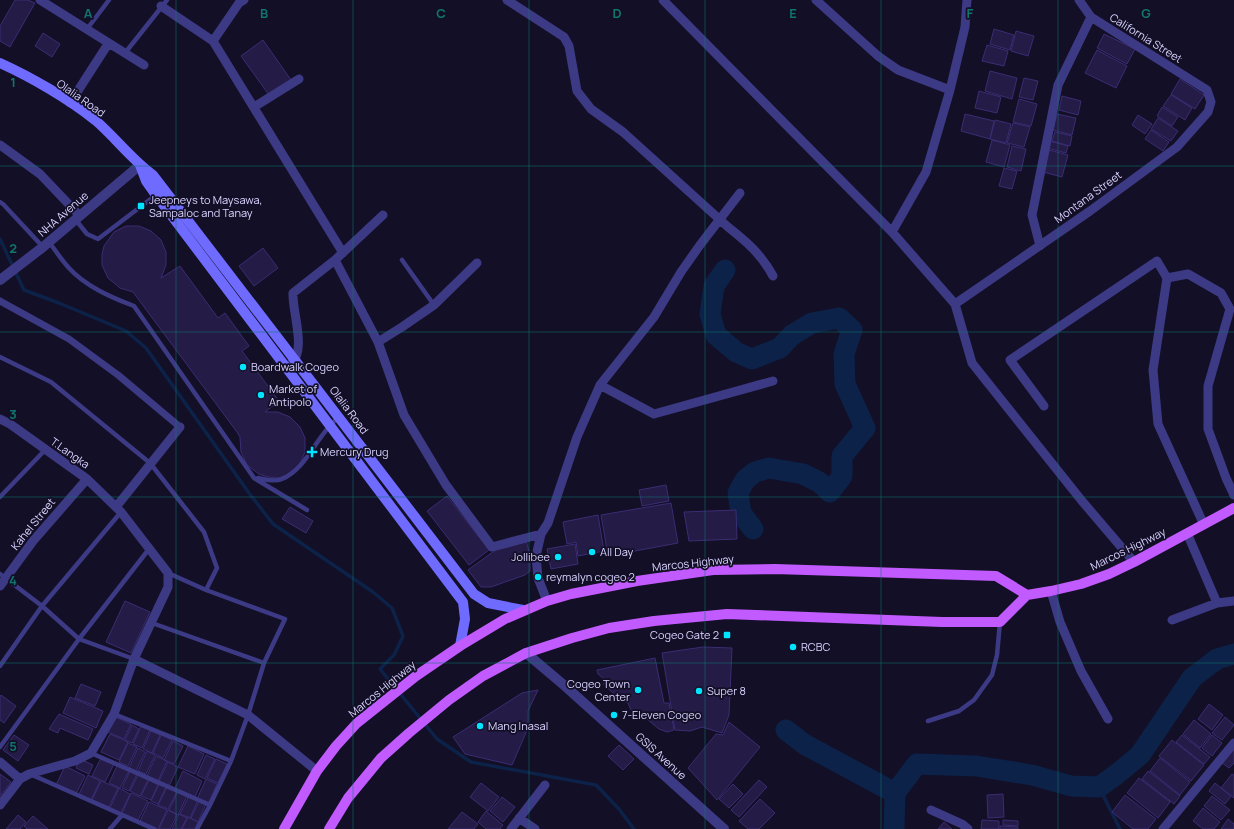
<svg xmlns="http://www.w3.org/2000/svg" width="1234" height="829" font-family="Manrope,sans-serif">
<rect width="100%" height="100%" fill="#130f26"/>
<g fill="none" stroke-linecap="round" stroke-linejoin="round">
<path stroke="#0c2248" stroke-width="3.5" d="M0 239 24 290 59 303 126 331 146 348 249 493 273 524 373 592 392 608 403 636 394 655 380 669 437 739 471 762 596 785 619 809 634 829
M1099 787 1120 829"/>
<path stroke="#0c2248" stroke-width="21" d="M725 270 714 286 710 314 716 335 736 352 752 359 780 348 792 335 812 323 839 318 852 330 844 354 845 384 865 428 842 456V476L830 492 819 482 803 474 769 468 755 472 745 480 738 493 741 513 753 529
M786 730 804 744 895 793
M894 829 895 793 917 764 976 766 1032 775 1071 786 1099 787 1117 774 1140 755 1192 678 1217 659 1234 654"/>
</g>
<path fill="#241b47" stroke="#3b2d73" d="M15 0H28L35 3 10 47 0 41V26Z
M994 29 1014 35 1010 50 990 44Z
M1016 31 1034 36 1028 56 1011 51Z
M43 33 60 44 52 57 35 46Z
M1104 34 1135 49 1127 64 1097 48Z
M263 40 291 80 269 95 241 56Z
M987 45 1008 51 1004 66 982 61Z
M1097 50 1127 66 1116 88 1085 73Z
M990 71 1017 78 1012 99 985 91Z
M1024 78 1038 81 1033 100 1019 97Z
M1180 79 1204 95 1195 109 1171 94Z
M979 91 1001 97 997 113 975 108Z
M1171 95 1192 108 1185 120 1163 106Z
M1062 96 1081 101 1078 115 1059 110Z
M1019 99 1037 104 1031 126 1013 122Z
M1162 107 1178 117 1172 126 1157 116Z
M965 114 994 121 990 139 961 131Z
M1057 114 1076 118 1072 135 1053 130Z
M1138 115 1152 124 1145 134 1132 125Z
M1158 118 1178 131 1171 141 1151 129Z
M995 120 1011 124 1006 143 990 139Z
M1013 123 1030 127 1024 147 1007 143Z
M1151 130 1169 142 1163 151 1145 139Z
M1055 132 1072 136 1070 146 1052 141Z
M992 140 1010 145 1004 167 986 162Z
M1049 141 1068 146 1066 153 1047 148Z
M1012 146 1026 149 1021 171 1007 167Z
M1049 150 1068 155 1062 177 1043 172Z
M1004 168 1017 171 1012 189 999 186Z
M126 226H139L151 231 161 240 166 252V265L161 278 180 266 218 318 225 313 249 346 242 351 279 401 265 412H278L290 417 300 427 305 438V452L300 464 287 475 278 478 268 477 259 474 247 465 241 452 240 437 237 432 133 292 120 288 108 278 102 265V254L104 246 114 232Z
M263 248 278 268 254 286 239 266Z
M666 485 669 501 642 506 639 490Z
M447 496 489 550 469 565 427 511Z
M671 503 678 543 608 556 601 515Z
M290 507 313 521 306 533 282 519Z
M736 510 737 539 689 541 684 512Z
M598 515 604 551 578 556 576 542 567 544 563 522Z
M526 540 530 556V571L525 575 491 587H481L468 570 497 549Z
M575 544 578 564 551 569 547 549Z
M125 601 150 612 131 653 106 642Z
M703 647 732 648 729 715 722 733 702 727 690 731 675 730 662 653Z
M655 658 664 703H669L674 730 667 732 659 729 647 719 638 717 631 710 628 703 623 701 604 685V679L598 674 597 670Z
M81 684 101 692 95 706 75 698Z
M538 690 528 711V728L512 765 465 754 453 737 522 693Z
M1 695 16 706 4 723 0 720V697Z
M70 697 103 711 96 728 63 713Z
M1209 704 1223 715 1212 730 1198 719Z
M59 714 93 729 88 740 60 728 58 733 49 729Z
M115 717 131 724 124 739 108 732Z
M1225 717 1234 725 1222 740 1212 733Z
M1194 720 1211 734 1200 748 1183 734Z
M729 722 760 747 717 800 688 768 716 734 723 735Z
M132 725 139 729 132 743 125 740Z
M141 726 150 730 142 748 133 744Z
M151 731 160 735 152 753 143 749Z
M110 734 128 742 119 760 101 752Z
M14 735 29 745 18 761 3 750Z
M161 735 172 740 163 758 153 753Z
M1182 735 1210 757 1204 764 1176 742Z
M1212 735 1222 743 1212 756 1202 748Z
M1172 740 1204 765 1191 781 1159 756Z
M173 741 183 746 174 764 164 760Z
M128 743 137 747 128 766 119 762Z
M619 745 634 759 623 770 608 756Z
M188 746 204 754 195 774 178 767Z
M1234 747V763L1229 768 1221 762Z
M138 748 145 752 136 771 129 768Z
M147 751 155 755 146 774 138 771Z
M206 755 215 759 205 779 197 775Z
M156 756 167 761 158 781 147 776Z
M101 758 114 764 105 782 92 776Z
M1160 758 1190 782 1180 795 1150 771Z
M80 759 93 765 89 774 76 768Z
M216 759 227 764 218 783 207 778Z
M168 762 178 767 169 786 159 781Z
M65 766 85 776 76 794 56 785Z
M117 766 129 771 120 788 109 783Z
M130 771 137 774 129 791 122 788Z
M183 771 202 781 195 797 175 788Z
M1148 771 1180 796 1174 804 1142 779Z
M0 774 11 782 0 796Z
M1232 774 1234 775V798L1221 788Z
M88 775 100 781 91 800 79 794Z
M138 775 148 780 140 796 130 791Z
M1139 778 1170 802 1158 818 1127 793Z
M206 779 217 784 208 804 197 799Z
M149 780 158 785 151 800 141 796Z
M759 780 767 787 739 817 731 810Z
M101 781 118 788 109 807 92 800Z
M481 783 499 797 488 811 470 797Z
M1215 783 1231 796 1225 804 1209 791Z
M159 784 166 787 158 804 151 801Z
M733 784 743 794 729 808 719 799Z
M167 787 177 792 168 809 158 805Z
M119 788 130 794 121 813 110 808Z
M178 791 187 796 178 815 169 810Z
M131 793 148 801 138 820 122 813Z
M1003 794 1004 817 988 818 987 795Z
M1125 795 1156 819 1148 829H1133L1112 812Z
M189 796 198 800 190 818 180 814Z
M1212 796 1230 810 1221 820 1204 806Z
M502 797 515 807 503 822 490 811Z
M760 799 775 813 759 829H748L739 821Z
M199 801 206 804 198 822 191 818Z
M149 802 167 810 158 829 140 821Z
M1203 808 1220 822 1214 829H1203L1193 821Z
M168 810 177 815 170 829H159Z
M486 811 503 825 500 829H486L478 822Z
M462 812 478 824 474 829H448Z
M179 814 187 818 181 829H172Z
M18 815 26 822 20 829H6Z
M33 816 48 829H27L24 826Z
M188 817 198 822 195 829H182Z
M1228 819 1234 824V829H1221Z
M982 820 999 821V829H981Z
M1003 820 1018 821V826L1003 825Z
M944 822 952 829H938Z
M1000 826 1018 827V829H1000Z"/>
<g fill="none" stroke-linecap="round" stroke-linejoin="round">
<path stroke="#3d3a85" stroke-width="4.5" d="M87 29 109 0
M125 53 167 0
M0 202 3 204 43 247
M75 219 87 234 98 239 156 195
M49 242C55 250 61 259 68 267 85 286 110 297 134 306L254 478 307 510
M402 260 434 305
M0 357 51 382 150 463 204 532 217 568 206 590
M258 478C266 480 275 482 282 479 307 469 317 434 338 418
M0 497 45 450
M168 573 206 590 285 619 264 663 248 715 231 761 210 805 197 829
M0 574 42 606 79 639 134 659
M152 623 264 663
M0 666 42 606 121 512
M114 714 231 761
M928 721 959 711 974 700 992 675 997 655 1000 622
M0 747 79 639 149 549
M91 753 210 805
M30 774 154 829
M110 829 122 815"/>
<path stroke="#3d3a85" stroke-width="7" d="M0 301 69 339 118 375 180 427"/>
<path stroke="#3d3a85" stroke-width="9" d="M40 0 144 65
M507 0 564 37 569 46 577 91 591 109 623 132 728 227C747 242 761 254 773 276
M663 0 892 232 955 304 972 363 1082 501 1134 562
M816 0 878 56 898 70 950 90
M161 6 213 41 343 253
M213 41 239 3 244 0
M70 103 108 44
M254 107 299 79
M0 145 40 174 79 215
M892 232 926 172 950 90 965 27 967 0
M1040 246 1032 215 1058 85 1091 17
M335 260 378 342 404 415 446 485 492 547 541 534 536 556 538 578 547 601
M1167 278 1188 274 1221 293 1230 309 1208 386V429L1226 478 1234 495
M955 304 1090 211 1177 147 1208 112 1211 102 1207 90 1091 17 1079 0
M378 342 402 327 434 305 477 263
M291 364C307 350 292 312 293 293L335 260 383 215
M600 385 654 414 773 381
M1044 406 1010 360 1157 261 1167 278 1153 370 1158 424 1204 525
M0 419 10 424 87 479 121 512 168 573V587L134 659 114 714 91 753 75 761 29 774 20 779
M116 507 180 427
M1187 533 1217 603
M541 534 548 523 577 437 600 385 654 317 681 272 700 245 740 193
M0 586 33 541 87 479
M1051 591 1060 622 1081 671 1108 719
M1172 620 1217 603 1234 601
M134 659 248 715 317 771
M0 762 20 779 0 805
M931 810 962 824 968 829
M519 818 535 829
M511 829 545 785
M1163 829 1234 743"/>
<path stroke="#3d3a85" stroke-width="10" d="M0 280 43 247 140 165
M526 653 565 686 724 829"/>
<path stroke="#6f6bff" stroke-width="10" d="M0 63C31 77 69 99 95 120 115 137 131 159 153 175L474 594 488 603 523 610
M140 165 146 181 156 195 463 602 465 619 460 646"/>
<path stroke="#c25bff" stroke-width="10" d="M284 829 317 771 336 746 357 723 416 676 460 646 505 619 547 601 571 594 637 581 713 570 775 569 996 576 1027 595
M329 829 348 798 381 758 409 733 449 700 483 676 526 653 572 638 609 628 654 621 727 614 942 622H1000L1027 595 1051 591 1081 584 1109 574 1134 562 1234 508"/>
</g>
<path fill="none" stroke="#0f766e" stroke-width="1" stroke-opacity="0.55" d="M176 0V829M353 0V829M529 0V829M705 0V829M881 0V829M1058 0V829M0 166H1234M0 332H1234M0 497H1234M0 663H1234"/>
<g fill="#00e5ff" stroke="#130f26" stroke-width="1.5">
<rect x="137" y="202" width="8" height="8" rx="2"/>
<circle cx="243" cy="367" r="4"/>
<circle cx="261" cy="395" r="4"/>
<path d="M310 446h4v4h4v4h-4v4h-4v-4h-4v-4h4z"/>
<circle cx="592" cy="552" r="4"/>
<circle cx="558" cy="557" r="4"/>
<circle cx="538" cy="577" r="4"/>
<rect x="723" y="631" width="8" height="8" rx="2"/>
<circle cx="793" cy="647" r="4"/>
<circle cx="638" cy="690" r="4"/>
<circle cx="699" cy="691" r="4"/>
<circle cx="614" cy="715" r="4"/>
<circle cx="480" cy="726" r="4"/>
</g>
<g text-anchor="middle" stroke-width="3.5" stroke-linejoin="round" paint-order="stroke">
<g font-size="11" fill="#d9d4ff" stroke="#130f26">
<text transform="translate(1146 38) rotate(32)" y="4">California Street</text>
<text transform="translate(81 98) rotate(35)" y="4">Olalia Road</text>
<text transform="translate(1088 197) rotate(-36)" y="4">Montana Street</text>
<text transform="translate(63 214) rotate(-41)" y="4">NHA Avenue</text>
<text transform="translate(349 410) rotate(53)" y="4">Olalia Road</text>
<text transform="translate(70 453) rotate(35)" y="4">T.Langka</text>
<text transform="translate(33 524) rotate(-51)" y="4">Kahel Street</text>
<text transform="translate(1128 549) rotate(-26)" y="4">Marcos Highway</text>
<text transform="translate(693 563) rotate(-6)" y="4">Marcos Highway</text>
<text transform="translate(382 689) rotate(-39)" y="4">Marcos Highway</text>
<text transform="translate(661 756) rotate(42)" y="4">GSIS Avenue</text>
</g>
<g font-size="11" fill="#d9d4ff" stroke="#130f26" text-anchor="start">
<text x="149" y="204">Jeepneys to Maysawa,<tspan x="149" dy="13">Sampaloc and Tanay</tspan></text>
<text x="251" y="371">Boardwalk Cogeo</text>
<text x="269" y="393">Market of<tspan x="269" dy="13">Antipolo</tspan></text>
<text x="320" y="456">Mercury Drug</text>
<text x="600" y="556">All Day</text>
<text x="550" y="561" text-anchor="end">Jollibee</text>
<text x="546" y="581">reymalyn cogeo 2</text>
<text x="719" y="639" text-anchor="end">Cogeo Gate 2</text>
<text x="801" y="651">RCBC</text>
<text x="630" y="688" text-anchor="end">Cogeo Town<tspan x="630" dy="13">Center</tspan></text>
<text x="707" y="695">Super 8</text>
<text x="622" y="719">7-Eleven Cogeo</text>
<text x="488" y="730">Mang Inasal</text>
</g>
</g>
<g font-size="13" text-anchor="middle" font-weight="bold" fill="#0f766e" stroke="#130f26" stroke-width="3.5" stroke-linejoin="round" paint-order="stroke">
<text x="88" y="18">A</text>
<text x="264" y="18">B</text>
<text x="441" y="18">C</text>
<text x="617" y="18">D</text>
<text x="793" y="18">E</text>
<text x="970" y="18">F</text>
<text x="1146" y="18">G</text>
<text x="13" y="87">1</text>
<text x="13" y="253">2</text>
<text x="13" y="419">3</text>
<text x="13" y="585">4</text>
<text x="13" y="751">5</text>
</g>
</svg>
